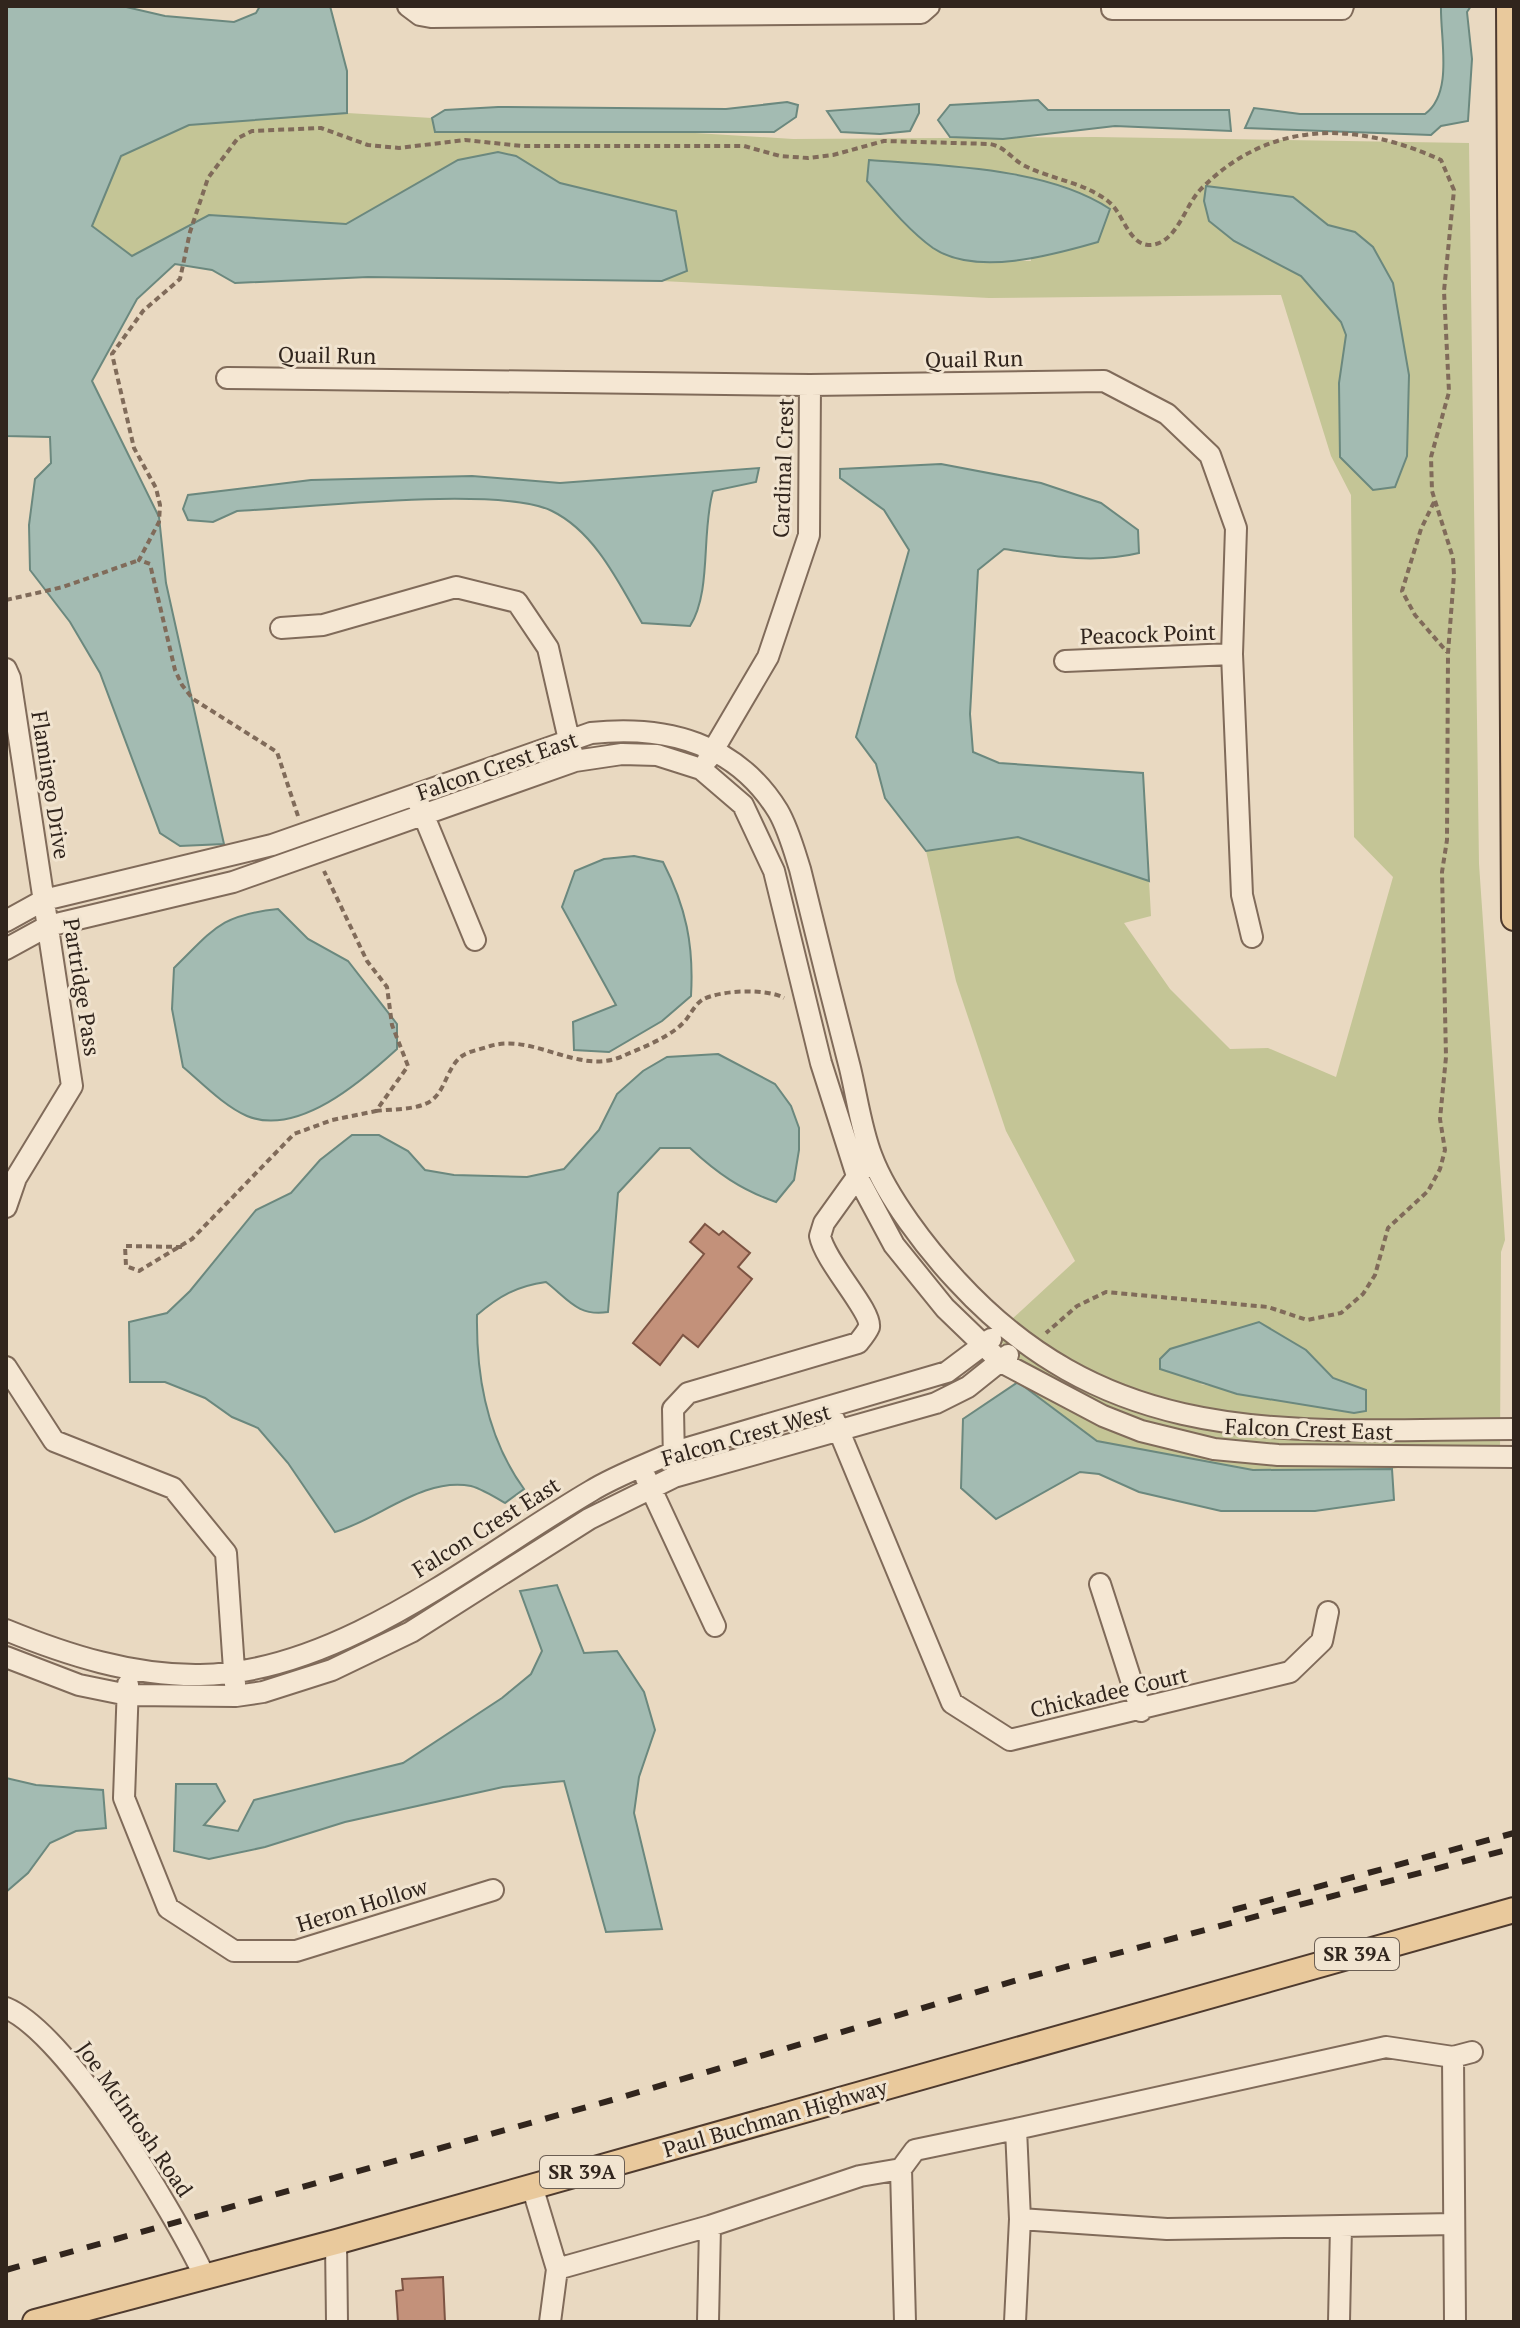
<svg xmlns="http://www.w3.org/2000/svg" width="1520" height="2328" font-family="'PT Serif',serif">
<rect width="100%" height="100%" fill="#e9d9c1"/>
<path fill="#c4c596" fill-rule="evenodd" d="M347 113 432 118 436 132 663 131 793 139 1095 137 1469 143 1479 864 1505 1240 1501 1252 1500 1450 1392 1469 1253 1470 1097 1441 1018 1382 998 1332 1075 1261 1006 1131 956 981 926 851 1018 837 1149 881 1151 916 1124 923 1170 989 1230 1049 1268 1048 1336 1077 1393 877 1354 837 1351 495 1331 456 1281 295 989 298 662 281 687 270 676 211 560 183 516 156 498 152 458 160 346 224 209 215 132 256 92 226 121 156 189 125ZM869 161 1025 177 1031 261 969 259 934 249ZM1293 197 1328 225 1355 232 1406 421 1407 456 1339 383 1346 335 1341 322 1301 276 1234 241ZM1306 1350 1333 1378 1366 1390 1353 1413 1200 1384Z"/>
<path fill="#a3bbb2" stroke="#6b887e" stroke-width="2" d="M6 6H122L165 16 234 22 256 13 260 6H330L347 71V113L189 125 121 156 92 226 132 256 209 215 346 224 458 160 498 152 516 156 560 183 676 211 687 271 662 281 368 277 235 283 212 270 175 264 137 299 92 381 159 517 166 583 224 844 180 846 160 833 100 673 70 622 30 570 29 525 35 479 51 463 50 437 6 436Z
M1441 6H1471L1467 12 1472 59 1468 121 1441 126 1431 135 1245 128 1254 108 1300 114H1425C1454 93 1440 38 1441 6Z
M1038 100 1048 110H1229L1231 131 1115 126 1003 139 950 137 938 120 950 105Z
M787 102 798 105 796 117 774 132H435L432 118 445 110 498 107 726 109Z
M919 104V113L910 131 880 134 841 132 827 111Z
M869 160C943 166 1047 167 1110 209L1098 242C1053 255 976 277 933 248 909 231 886 203 867 181Z
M1206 186 1293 197 1328 225 1355 232 1373 247 1393 283 1409 375 1407 456 1395 487 1373 490 1340 457 1339 383 1346 335 1341 322 1301 276 1234 241 1209 221 1204 201Z
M941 464 1041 483 1101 503 1138 530 1139 553C1093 564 1050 556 1004 549L978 570 970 714 973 752 999 763 1143 773 1149 881 1018 837 926 851 885 798 876 764 856 737 909 550 884 510 840 478V469Z
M759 468 756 482 713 491C701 533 712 591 690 626L642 623C619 583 595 532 552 511 500 485 303 508 237 511L213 522 188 520 183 509 188 495 311 480 472 476 560 483Z
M634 856 663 862C686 907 694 945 691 996L662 1021 609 1052 574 1050 573 1022 616 1005 562 907 575 871 604 859Z
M278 909 308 939 348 961 397 1024V1049C362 1081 298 1137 247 1116 224 1106 202 1083 183 1067L172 1009 174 968C214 929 220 915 278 909Z
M718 1054 775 1084 791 1106 799 1128V1150L794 1180 776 1202C741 1190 717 1173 690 1148H660L618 1193 608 1312C578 1317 568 1299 546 1282 517 1286 499 1296 477 1315 476 1377 487 1438 524 1489L505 1503C495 1497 482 1489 471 1486 422 1477 380 1519 335 1532L288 1463 258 1428 232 1417 205 1398 165 1382H130L129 1322 167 1313 190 1291 256 1210 291 1193 320 1160 352 1135H379L408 1151 425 1170 454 1175 527 1177 564 1169 599 1130 617 1094 643 1071 667 1057Z
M1259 1322 1306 1350 1333 1378 1366 1390V1411L1354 1413 1237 1394 1160 1369V1359L1170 1349Z
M1018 1382 1097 1441 1253 1470 1392 1469 1394 1500 1315 1511H1221L1139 1492 1099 1474 1080 1472 996 1519 961 1488 963 1419Z
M557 1585 584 1653 617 1651 644 1692 655 1730 639 1777 634 1813 662 1929 606 1932 564 1781 503 1787 345 1822 265 1847 209 1859 174 1851 176 1784H216L225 1801 204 1825 238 1831 254 1800 403 1763 502 1698 531 1674 542 1651 520 1591Z
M6 1778 36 1785 103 1790 106 1828 76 1831 50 1843 28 1873 6 1892Z"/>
<path fill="#c3917a" stroke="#7d5443" stroke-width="2" d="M705 1224 719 1235 723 1231 750 1253 738 1267 752 1279 698 1347 683 1335 660 1365 633 1343 704 1254 690 1242Z
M443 2277 445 2322H398L396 2291 403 2290 402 2279Z"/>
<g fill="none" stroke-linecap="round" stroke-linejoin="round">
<g stroke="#806b5a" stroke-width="24">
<path id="minor" d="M408 6 420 15 431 17 921 13 929 6
M1112 6V9H1342L1343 6
M227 378 810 385 1104 381 1167 414 1210 455 1236 528 1232 654 1242 895 1252 937
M281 628 323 625 456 587 517 602 548 648 572 753
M1065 661 1232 654
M6 669 10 678 72 1086 16 1178 6 1207
M708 759 768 657 809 535 810 385
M419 804 475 940
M6 921 44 900 272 845 591 733C666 725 736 743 778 811 788 828 794 850 800 869 816 935 833 1002 850 1068 857 1097 861 1129 872 1157 887 1197 927 1249 957 1281 1117 1455 1300 1429 1514 1429
M6 949 48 926 233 882 575 761 622 754 657 755 701 769 743 805 774 871 821 1063 857 1176 894 1245 945 1308 1001 1362 1103 1416 1141 1431 1214 1449 1278 1455 1514 1457
M6 1367 54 1441 173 1488 226 1553 235 1684
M834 1419 952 1703 1010 1740 1290 1672 1322 1641 1328 1612
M674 1462 673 1409 688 1393 858 1343C862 1338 867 1332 869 1327 872 1311 825 1262 820 1236L824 1223 862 1170
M646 1478 715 1626
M1100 1584 1141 1711
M6 1630C67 1655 133 1676 200 1675 340 1673 475 1559 591 1491 617 1475 646 1465 674 1452L947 1372 991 1339
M6 1657 79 1685 128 1695 236 1696 263 1692 332 1670 411 1632 589 1519 674 1477 936 1403 968 1387 1008 1355
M128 1684 124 1798 168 1908 234 1951H296L493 1890
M6 2008C68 2034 173 2211 204 2275
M1453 2057 1472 2052
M1016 2129 1386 2047 1453 2057 1455 2322
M901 2169 905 2322
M532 2186 557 2269 550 2322
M336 2242 337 2322
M557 2269 710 2226 860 2176 901 2169 915 2150 1016 2129 1020 2219 1167 2229 1454 2224
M708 2322 710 2226
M1015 2322 1020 2219
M1339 2322 1341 2226"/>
</g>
<g stroke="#4e3a2e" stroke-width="28">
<path id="major" d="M1509 6 1514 918
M35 2322 336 2242 1514 1910"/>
</g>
<path stroke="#806b5a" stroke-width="4" stroke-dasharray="6 4" stroke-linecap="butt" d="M1434 502 1421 529 1402 591 1415 615 1447 652
M6 600 63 587 139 560
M298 816 277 752 193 699 182 685 175 670 150 564 139 560 159 522 160 505 156 488 134 448 112 354 143 311 180 279 190 232 208 178 238 138 252 131 321 128 368 145 399 148 465 140 522 146H744L780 156 808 158 833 155 884 141 990 144C1006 147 1011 159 1025 166 1051 179 1086 183 1109 202 1123 213 1128 243 1148 245 1176 246 1184 207 1200 190 1269 119 1356 121 1441 160L1454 190 1444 291 1449 392 1431 457 1432 491 1453 558 1454 575 1448 653 1447 840 1442 872 1446 1057 1440 1119 1445 1150 1440 1169 1428 1191 1388 1228 1375 1275 1363 1294 1341 1313 1307 1320 1268 1307 1106 1292 1077 1306 1046 1333
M376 1111C391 1109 411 1110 425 1104 446 1096 445 1068 462 1056 469 1051 482 1049 490 1046 535 1033 579 1076 623 1056 641 1048 668 1038 682 1024 690 1017 693 1006 702 1000 719 990 767 988 784 998
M182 1247 125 1246 126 1266 139 1271 192 1239 294 1134 332 1120 376 1111 408 1066 392 1025 387 987 367 961 324 871"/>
<use href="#minor" stroke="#f5e7d3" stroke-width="20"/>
<use href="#major" stroke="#e9c99c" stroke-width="24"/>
<path stroke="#31251d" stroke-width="6" stroke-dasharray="14 14" stroke-linecap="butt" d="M1233 1910 1514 1833
M6 2270 612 2100 1024 1978 1514 1848"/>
</g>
<g text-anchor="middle" stroke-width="6" stroke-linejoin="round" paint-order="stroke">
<g fill="#f1e4d0" stroke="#6b5e53" stroke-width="2">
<rect x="1315" y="1938" width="84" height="32" rx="6"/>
<rect x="540" y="2156" width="84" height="32" rx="6"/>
</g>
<g font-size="20" font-weight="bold" fill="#31251d">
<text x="1357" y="1961">SR 39A</text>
<text x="582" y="2179">SR 39A</text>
</g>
<g font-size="22" fill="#31251d" stroke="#f1e4d0">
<text transform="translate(327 355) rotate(1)" y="8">Quail Run</text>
<text transform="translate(974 359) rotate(-1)" y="8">Quail Run</text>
<text transform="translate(783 468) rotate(-88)" y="8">Cardinal Crest</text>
<text transform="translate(1148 634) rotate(-2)" y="8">Peacock Point</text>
<text transform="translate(497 766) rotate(-19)" y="8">Falcon Crest East</text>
<text transform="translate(51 785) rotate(81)" y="8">Flamingo Drive</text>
<text transform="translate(82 987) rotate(81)" y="8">Partridge Pass</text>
<text transform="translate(1309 1429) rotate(2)" y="8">Falcon Crest East</text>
<text transform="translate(746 1435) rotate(-16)" y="8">Falcon Crest West</text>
<text transform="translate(486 1527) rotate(-32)" y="8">Falcon Crest East</text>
<text transform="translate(1109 1692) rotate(-13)" y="8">Chickadee Court</text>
<text transform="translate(362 1905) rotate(-17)" y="8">Heron Hollow</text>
<text transform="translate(775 2118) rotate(-16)" y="8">Paul Buchman Highway</text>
<text transform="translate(135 2119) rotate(55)" y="8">Joe McIntosh Road</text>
</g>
</g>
<rect width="1520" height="2328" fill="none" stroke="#31251d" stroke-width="16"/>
</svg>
